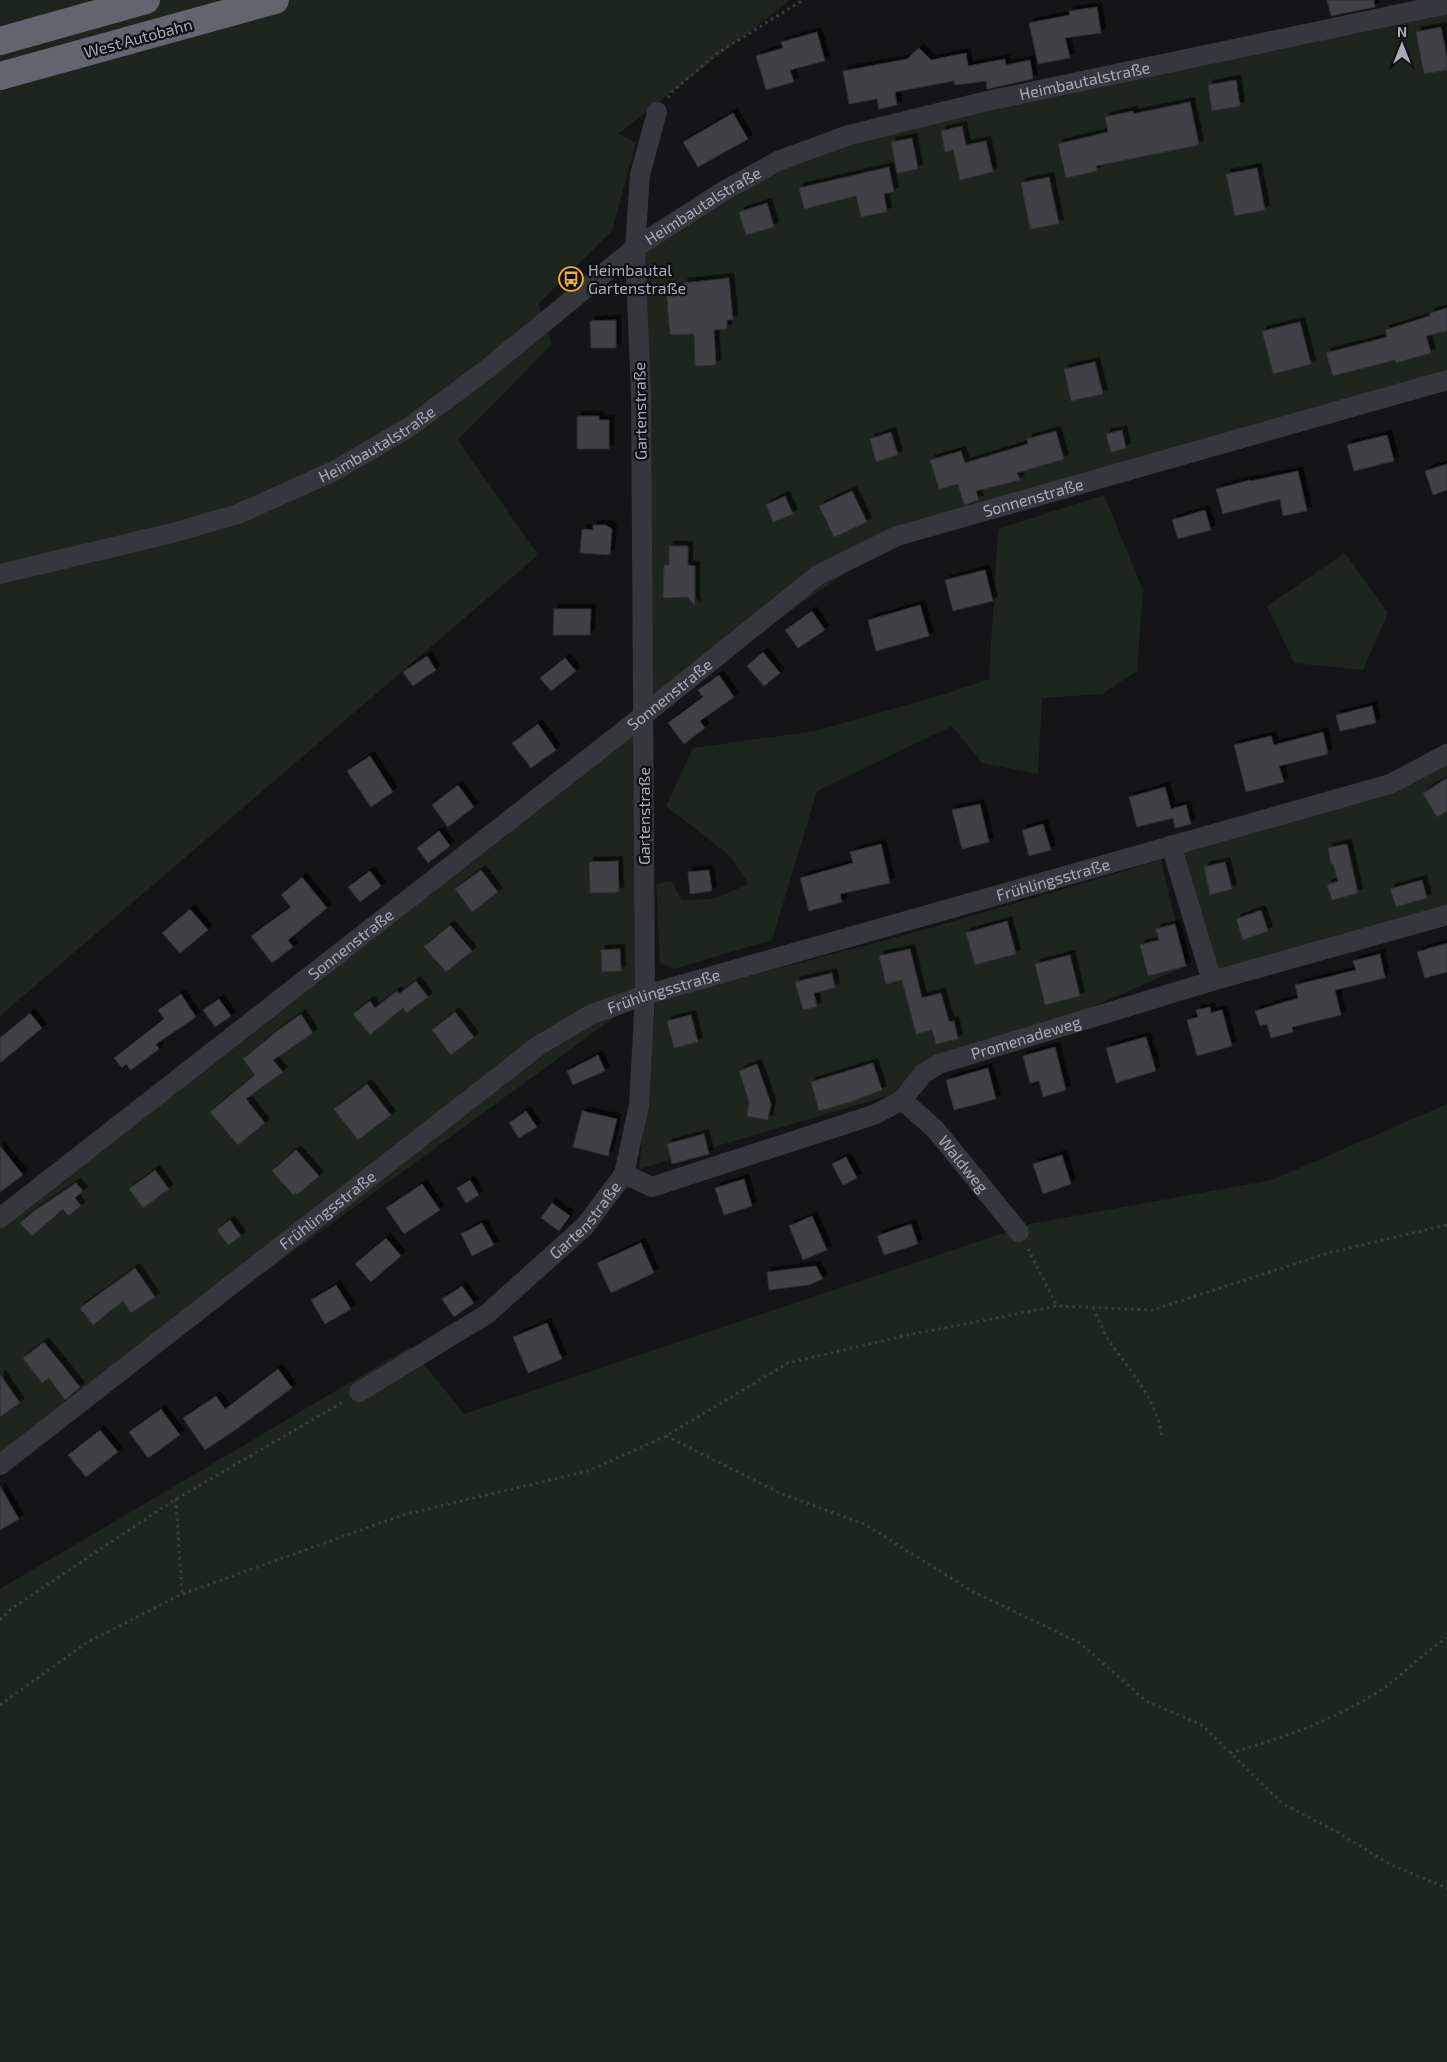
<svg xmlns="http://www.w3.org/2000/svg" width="1447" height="2062" font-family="'Exo 2',sans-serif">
<defs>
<filter id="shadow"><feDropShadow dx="4.5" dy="-4.5" stdDeviation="0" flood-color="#0009"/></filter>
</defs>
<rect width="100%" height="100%" fill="#151517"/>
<path fill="#1d251e" d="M0 0H790L618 134 636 142 612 231 538 304 552 344 458 440 538 555 0 1016Z
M1447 8V380L897 536 644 715 645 995 5 1462 0 1464V1218L644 715 635 248 824 144Z
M1104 495 1143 590 1137 671 1102 694 1042 698 1038 774 982 763 952 726 817 791 772 940 674 969 660 963 656 884 671 881 682 900 713 899 749 884 730 856 666 806 693 748 815 731 942 695 989 679 998 529Z
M1345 553 1388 613 1363 670 1294 663 1267 606Z
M1447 754V915L1212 981 1171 845 1390 784Z
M1161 860 1186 966 891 1095 639 1169 656 1001 927 929Z
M1447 1104V2062H0V1589L410 1347 464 1414 1030 1224 1272 1180Z"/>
<path fill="#3f4044" stroke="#2f2f33" filter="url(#shadow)" d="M1327 0H1374L1375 7 1331 16Z
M1097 7 1101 33 1065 38 1070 58 1038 64 1029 23 1070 15 1069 11Z
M1441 27 1447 58V70L1424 74 1416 32Z
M817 32 825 61 790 70 794 82 766 90 756 56 783 48 781 42Z
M919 48 931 60 966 53 968 66 1005 59 1006 65 1030 60 1033 79 987 89 986 81 955 85 954 81 895 92 897 105 879 109 877 99 849 104 843 71 907 59Z
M1236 80 1240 106 1212 111 1208 85Z
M1190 102 1199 145 1096 166 1097 171 1066 178 1058 144 1108 132 1105 117 1133 111V114Z
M733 113 748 139 698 167 683 142Z
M962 126 966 145 986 141 993 172 960 180 953 150 945 152 941 131Z
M912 138 918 169 897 173 891 142Z
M889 167 894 192 884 194 887 212 861 217 856 196 804 209 799 188Z
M1257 168 1265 210 1235 216 1226 174Z
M1049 177 1059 224 1030 229 1021 183Z
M767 203 774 227 746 235 739 212Z
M729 278 733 320H727V329L714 330 716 365 695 366 694 334 670 335 666 289 684 287 683 283Z
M1447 308V331L1426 336 1431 353 1396 363 1395 360 1333 376 1326 353 1387 337 1385 330 1430 316V313Z
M616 320V348H591L590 321Z
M1300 322 1311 364 1273 374 1262 331Z
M1095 362 1103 394 1071 401 1064 369Z
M577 416H599V420H609V449H577Z
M1122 430 1126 448 1111 452 1106 434Z
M1056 431 1064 459 1017 473 1020 480 976 491 979 500 964 505 958 484 939 489 930 460 961 451 965 463 1028 444 1027 439Z
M891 432 898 455 876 462 870 439Z
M1387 435 1394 461 1354 471 1347 445Z
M1447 464V490L1433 495 1425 471Z
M1298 471 1307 511 1283 516 1280 499 1223 514 1216 489 1250 480 1251 481Z
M852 491 867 522 834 537 819 506Z
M785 496 793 514 773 522 766 505Z
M1205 510 1211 530 1178 539 1172 520Z
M593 525H606L612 529 610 555 580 553 582 529 593 530Z
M669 546H688V565L695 566V606L687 597 663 598 664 565H669Z
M985 570 993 601 953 611 945 580Z
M920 605 929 636 876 651 868 620Z
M554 609H591L590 635H553Z
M812 611 825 630 798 648 785 630Z
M763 652 780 673 764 686 747 666Z
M427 656 436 670 413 686 403 672Z
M565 658 576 671 551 691 540 678Z
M719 675 734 697 700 721 705 728 684 744 668 723 703 697 698 690Z
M1372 706 1376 723 1340 731 1336 715Z
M538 724 556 750 531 768 512 743Z
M1323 732 1328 754 1279 766 1284 782 1246 792 1234 745 1271 736 1274 745Z
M370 756 393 792 371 807 347 771Z
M1447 778V811L1437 817 1423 793Z
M458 785 474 807 448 827 432 805Z
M1165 787 1171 809 1186 805 1191 824 1175 828 1173 818 1137 827 1129 797Z
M980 804 989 842 962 849 952 810Z
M1043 824 1051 850 1029 856 1022 830Z
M439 831 450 846 428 863 417 848Z
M881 844 890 883 840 894 842 902 809 911 800 878 853 863 850 852Z
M1347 844 1358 893 1332 900 1327 885 1338 881 1333 864H1331L1328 848Z
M618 861 619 892 590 893 589 862Z
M1225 862 1232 889 1210 895 1204 867Z
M481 870 498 892 472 912 455 889Z
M709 870 712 891 690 894 688 872Z
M370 871 381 886 360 902 348 887Z
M302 877 327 908 288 940 293 947 272 963 251 936 291 907 281 895Z
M1422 880 1427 898 1396 907 1390 889Z
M190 909 208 930 180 953 162 933Z
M1261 910 1268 931 1243 940 1236 919Z
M1007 921 1016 954 975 965 966 933Z
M1175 924 1186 966 1148 976 1140 945 1159 940 1156 929Z
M450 925 472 951 446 972 424 947Z
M1447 943V972L1425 978 1417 952Z
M620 949 621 971 602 972 601 950Z
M910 949 922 998 941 993 949 1022 954 1021 958 1039 936 1044 932 1030 916 1034 902 980 886 984 879 956Z
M1380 954 1385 978 1335 990 1341 1015 1292 1027 1293 1032 1271 1038 1267 1024 1260 1026 1255 1011 1298 998 1295 985 1356 970 1353 961Z
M1070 955 1080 996 1045 1005 1035 964Z
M832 973 835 988 814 993 817 1007 803 1010 795 982Z
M416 981 428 997 407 1013 403 1008 370 1035 353 1014 370 1001 375 1008 397 991 399 994Z
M181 994 196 1017 156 1044 159 1049 131 1070 126 1064 122 1068 114 1058 164 1019 158 1010Z
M219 999 231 1016 215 1027 203 1010Z
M1210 1007 1211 1013 1222 1010 1232 1046 1197 1056 1187 1020 1198 1017 1196 1010Z
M455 1012 474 1037 451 1055 432 1030Z
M30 1013 42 1028 0 1063V1038Z
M301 1014 313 1033 273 1060 283 1072 246 1099 265 1123 238 1145 210 1112 255 1075 243 1059 277 1031Z
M691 1015 698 1042 674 1048 667 1021Z
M1146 1037 1156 1071 1116 1083 1106 1048Z
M1055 1047 1066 1090 1043 1097 1039 1081 1030 1083 1023 1056Z
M598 1055 605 1071 573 1085 567 1071Z
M873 1063 882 1090 850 1102 819 1111 811 1082Z
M757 1064 771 1104 768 1120 747 1116 749 1102 739 1071Z
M988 1068 996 1099 954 1110 946 1080Z
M367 1084 391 1115 358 1140 334 1109Z
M526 1111 537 1127 519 1138 509 1123Z
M582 1111 617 1119 608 1156 573 1147Z
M704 1134 709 1154 672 1164 667 1144Z
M0 1146 23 1175 0 1192Z
M296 1150 319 1176 297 1195 296 1193 293 1195 272 1171Z
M1062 1155 1071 1184 1043 1194 1033 1164Z
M846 1157 857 1178 843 1185 832 1164Z
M155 1170 169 1189 143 1208 129 1189Z
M744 1179 752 1206 724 1215 715 1188Z
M470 1180 479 1195 466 1203 457 1188Z
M76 1183 83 1191 75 1198 81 1206 68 1216 63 1209 32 1236 20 1223 34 1211Z
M422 1184 440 1210 404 1234 386 1208Z
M552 1203 570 1216 559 1231 541 1218Z
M812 1216 827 1250 803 1260 789 1226Z
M230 1220 241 1236 228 1245 217 1230Z
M482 1223 494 1245 472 1256 461 1234Z
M911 1224 918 1244 884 1255 877 1236Z
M386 1238 401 1256 371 1282 355 1264Z
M641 1243 654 1273 611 1293 597 1263Z
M816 1266 823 1279 809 1285 769 1290 767 1272Z
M135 1268 155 1297 131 1313 123 1301 93 1325 80 1308Z
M336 1285 351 1309 325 1324 311 1300Z
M462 1286 474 1303 454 1317 442 1299Z
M547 1323 562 1359 528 1373 513 1337Z
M44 1342 80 1387 65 1400 49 1378 42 1383 23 1358Z
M278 1369 292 1388 238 1428 205 1450 183 1418 216 1396 225 1409Z
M0 1374 20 1403 0 1417Z
M161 1409 180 1435 148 1458 129 1432Z
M100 1430 118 1452 86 1477 68 1455Z
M0 1486 19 1519 0 1530Z"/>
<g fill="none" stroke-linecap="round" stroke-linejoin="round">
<path stroke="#3c3e43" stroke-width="3" stroke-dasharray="2.5 4" stroke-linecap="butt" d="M668 98 673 91 716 54 803 0
M1028 1249 1057 1306
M1093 1308C1098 1318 1102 1329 1108 1339 1129 1371 1158 1399 1162 1439
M666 1436 782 1494 864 1524 972 1591 1080 1643 1146 1701 1202 1725 1283 1804 1339 1833 1389 1864 1447 1888
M176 1499 182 1594
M0 1620 11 1609 171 1502 343 1402
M0 1705 86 1643 182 1594 406 1514 588 1471 666 1436 788 1363 903 1336 1057 1306 1152 1310 1332 1252 1447 1225
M1230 1753C1283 1738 1335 1720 1381 1690 1404 1674 1423 1653 1447 1638"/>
<g stroke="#36373c" stroke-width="20">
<path id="s1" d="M0 574 172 533 238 514 334 471 408 428 487 369 635 248 722 192 778 161 849 135 983 102 1447 4"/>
<path d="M1171 845 1212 981"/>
<path id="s2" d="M902 1100 935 1129 1019 1232"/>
<path id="s3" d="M624 1174 652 1187 876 1114 902 1100 923 1074 939 1064 1212 981 1447 915"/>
<path id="s4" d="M0 1218 644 715 818 575 897 536 1447 380"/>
<path id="s5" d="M359 1392 487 1314 585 1226 624 1174 639 1105 645 995 641 394 635 248 640 175 657 112"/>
<path id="s6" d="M0 1465 538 1046 590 1015 645 995 1390 784 1447 754"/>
</g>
<path stroke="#62656d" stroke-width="28" d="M0 41 146 0
M0 76 275 0"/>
</g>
<defs>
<g id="bus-ring" transform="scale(1.25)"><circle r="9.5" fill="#101012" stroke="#eeb336" stroke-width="1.5"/><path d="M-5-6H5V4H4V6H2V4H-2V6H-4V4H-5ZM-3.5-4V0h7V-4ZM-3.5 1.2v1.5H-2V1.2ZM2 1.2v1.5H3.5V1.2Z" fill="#eeb336"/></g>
</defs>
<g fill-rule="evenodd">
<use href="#bus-ring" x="571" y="279"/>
</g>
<g text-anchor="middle" stroke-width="4.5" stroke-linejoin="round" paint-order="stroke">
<g font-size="16" fill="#a7acb7" stroke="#101012">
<text transform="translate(138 38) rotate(-15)" y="6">West Autobahn</text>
<text dy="6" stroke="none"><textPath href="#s1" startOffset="1211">Heimbautalstraße</textPath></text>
<text dy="6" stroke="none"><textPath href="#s1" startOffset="806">Heimbautalstraße</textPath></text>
<text transform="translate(640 411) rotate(-91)" y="6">Gartenstraße</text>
<text dy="6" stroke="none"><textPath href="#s1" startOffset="401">Heimbautalstraße</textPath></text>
<text dy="6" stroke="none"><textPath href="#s4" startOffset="1270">Sonnenstraße</textPath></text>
<text dy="6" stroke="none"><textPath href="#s4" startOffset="850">Sonnenstraße</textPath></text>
<text transform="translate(644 816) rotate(-90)" y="6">Gartenstraße</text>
<text dy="6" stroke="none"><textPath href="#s6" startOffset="1225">Frühlingsstraße</textPath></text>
<text dy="6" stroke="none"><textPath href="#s4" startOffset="445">Sonnenstraße</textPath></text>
<text dy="6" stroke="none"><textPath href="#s6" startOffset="820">Frühlingsstraße</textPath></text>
<text dy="6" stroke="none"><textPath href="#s3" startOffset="439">Promenadeweg</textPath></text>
<text dy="6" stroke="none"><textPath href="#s2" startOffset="89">Waldweg</textPath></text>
<text dy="6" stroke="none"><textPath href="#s6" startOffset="415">Frühlingsstraße</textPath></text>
<text dy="6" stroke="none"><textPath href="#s5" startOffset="286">Gartenstraße</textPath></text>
</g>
<g font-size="16" fill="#a7acb7" stroke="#101012" text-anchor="start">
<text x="588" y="276">Heimbautal<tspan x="588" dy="18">Gartenstraße</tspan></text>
</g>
</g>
<g transform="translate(1402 45)" stroke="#101012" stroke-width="4" paint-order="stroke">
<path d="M0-4L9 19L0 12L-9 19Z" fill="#a7acb7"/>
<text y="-8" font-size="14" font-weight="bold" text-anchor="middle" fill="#a7acb7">N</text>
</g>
</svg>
